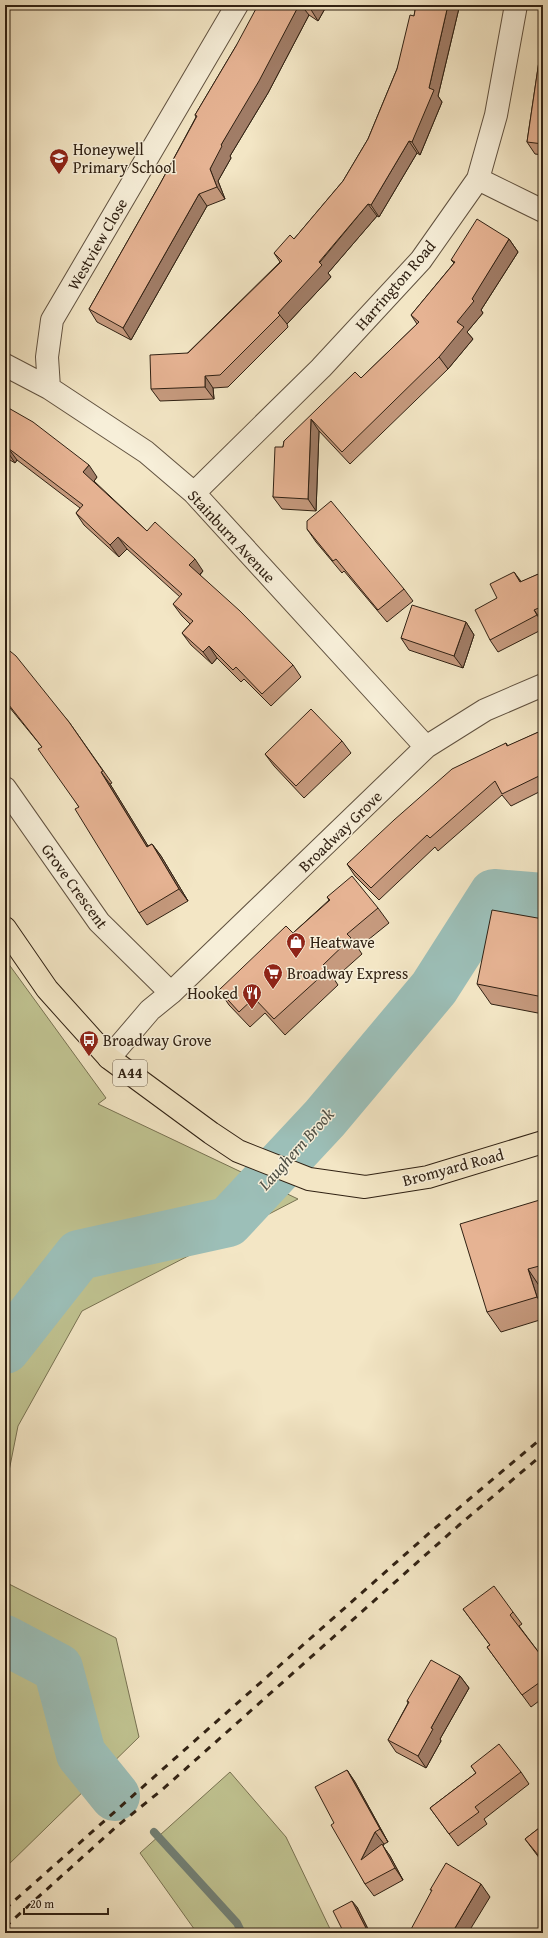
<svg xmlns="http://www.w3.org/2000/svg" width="548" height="1938" font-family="'Gentium Book Plus',serif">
<rect width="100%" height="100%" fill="#f3e6c5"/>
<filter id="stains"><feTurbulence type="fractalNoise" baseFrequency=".005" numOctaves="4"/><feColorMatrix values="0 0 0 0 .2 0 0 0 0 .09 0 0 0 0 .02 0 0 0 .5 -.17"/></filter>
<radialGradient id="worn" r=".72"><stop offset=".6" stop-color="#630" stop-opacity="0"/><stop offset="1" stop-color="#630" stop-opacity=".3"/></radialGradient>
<path fill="#c0c391" stroke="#787252" d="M5 959 106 1098 98 1104 298 1199 82 1311 18 1426 5 1491Z
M5 1582 116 1638 139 1737 5 1868Z
M230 1772 286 1837 332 1933H197L140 1853Z"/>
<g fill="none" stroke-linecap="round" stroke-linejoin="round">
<path stroke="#718076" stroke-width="8" d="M154 1832 237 1923 242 1933"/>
<path stroke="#9cbfb8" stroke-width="50" d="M5 1349 79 1255 228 1222 325 1118 434 988 494 894 543 898
M5 1640 58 1668 81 1754 115 1796"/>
<g stroke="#615240" stroke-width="24">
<path id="street" d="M478 179 543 211
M5 365 49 388 146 452 194 493 426 747
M49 388 47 357 52 320 237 5
M194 493 321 368 421 260 478 179 496 115 516 5
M5 788 99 922 171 993
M109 1058 150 1010 171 993 426 747 485 710 543 685"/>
</g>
<g stroke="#302113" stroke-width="24">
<path id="primary" d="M5 928 47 989 109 1058 211 1133 238 1151 309 1179 365 1187 428 1177 543 1142"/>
</g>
<use href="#street" stroke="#f7efd9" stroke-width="22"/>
<use href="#primary" stroke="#f3e6c5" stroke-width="22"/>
<path stroke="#302113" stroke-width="3" stroke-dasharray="7 7" stroke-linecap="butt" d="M5 1909 435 1528 543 1437
M5 1927 116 1827 163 1789 458 1526 543 1454"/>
</g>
<path fill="#c69a7e" stroke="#302113" d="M269 5H327L318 21 309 15 268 93 230 156 231 158 218 181 225 199 207 206 131 340 97 322 89 309 160 184 196 117 195 115 236 46Z
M416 5H465L464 9 459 8 438 96 442 102 420 155 417 153 379 217 377 216 328 273 331 277 287 324 288 327 228 387 213 388 214 399 160 401 151 389 280 262 274 253 294 239 343 181 368 139 397 69 414 16Z
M543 34V155L535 154 527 142Z
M509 239 518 252 481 310 483 313 467 332 473 339 448 369 350 464 319 431 316 511 282 509 273 497 283 447 284 441 361 378 417 324 411 315 454 263 451 260Z
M5 406 97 477 94 481 147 531 203 571 200 575 293 665 301 677 271 706 244 679 241 682 217 658 212 664 191 645 182 633 190 624 182 616 173 604 180 597 127 549 119 557 84 525 76 513 80 508 17 460 15 463 5 457Z
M307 529 404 589 413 601 387 622 344 571 342 573 316 542Z
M543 572V629L498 652 490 640 521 582Z
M466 622 474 635 463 668 409 650 401 638Z
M5 647 69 722 112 783 110 784 148 846 152 844 161 856 188 901 147 925 139 913 79 807 42 747 5 702Z
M543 730V790L511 806 502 795 438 851 435 847 379 900 355 876 347 864 506 743 508 746Z
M342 741 351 753 304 798 274 766 265 754Z
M327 897 378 908 389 923 358 948 362 954 334 979 338 985 285 1035 265 1013 250 1027 229 1005 219 990 293 933 329 900Z
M543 919V1014L491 1004 477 984Z
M543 1199V1289L542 1290 543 1293V1319L501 1332 487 1312Z
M463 1609 513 1612 522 1624 519 1626 543 1658V1698L531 1707 487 1647 490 1645Z
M460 1676 469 1688 440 1739 441 1741 426 1768 396 1752 388 1740 408 1703 407 1701Z
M471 1766 521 1772 529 1784 484 1819 487 1824 458 1846 430 1808 476 1773Z
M347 1770 355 1782 388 1842 384 1844 383 1846 390 1856 403 1880 374 1896 365 1884 334 1823Z
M543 1825V1863L525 1839Z
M357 1907 370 1933H344Z"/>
<path fill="#a17d67" stroke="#302113" d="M299 5H301L309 15 268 93 230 156 231 158 218 181 225 199 217 187 210 169 221 145Z
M312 5H327L318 21 310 8Z
M448 5H457L459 8 438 96 442 102 420 155 412 142 429 88Z
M461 5H465L464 9Z
M409 141 417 153 379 217 371 205Z
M199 194 207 206 131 340 123 328Z
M368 204 377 216 328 273 331 277 287 324 278 313Z
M509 239 518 252 481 310 483 313 467 332 473 339 448 369 439 357 457 322Z
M205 376 213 388 214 399 205 387Z
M311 419 319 431 316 511 308 499Z
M8 448 17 460 15 463 7 451Z
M89 465 97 477 92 484 83 472Z
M118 537 127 549 119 557 110 545Z
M195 559 203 571 197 577 189 565Z
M514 572 523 584 520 582Z
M534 610 543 622V624L537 615Z
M466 622 474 635 463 668 454 656Z
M209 646 217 658 212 664 203 652Z
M101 772 110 784 156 859 147 847Z
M152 844 161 856 188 901 179 889Z
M528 1269 542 1290 543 1293V1306L537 1297Z
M460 1676 469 1688 440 1739 441 1741 426 1768 418 1756 431 1728Z
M347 1770 355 1782 388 1842 380 1829Z
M375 1832 384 1844 383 1846 390 1856 403 1880 395 1868 361 1860Z
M481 1884 490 1897 468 1933H452Z
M352 1901 357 1907 370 1933 367 1930Z"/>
<path fill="#e6b393" stroke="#302113" d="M258 5H264L268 7 269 5H299L259 81 221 145 222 146 210 169 217 187 199 194 123 328 89 309 160 184 197 116 195 115 236 46Z
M304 5H312L310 8Z
M416 5H448L429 88 434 90 412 142 409 141 371 205 368 204 319 262 322 265 278 313 280 315 220 375 205 376V387L151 389 150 355 188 353 282 261 274 253 290 235 294 239 343 181 368 139 397 69 410 15 414 16Z
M543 34V144L527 142Z
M477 219 509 239 472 299 474 301 457 322 464 327 439 357 342 452 311 419 308 499 273 497 275 447H283L284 441 355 372 361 378 419 322 411 315 455 262 451 260Z
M5 406 33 422 89 465 83 472 147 531 155 522 195 559 189 565 240 611 293 665 262 694 236 667 233 670 209 646 203 652 182 633 193 621 173 604 182 594 118 537 110 545 76 513 83 505 8 448 7 451 5 450Z
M331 501 404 589 378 610 336 559 333 561 307 529V521Z
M514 572 520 582 543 572V606L534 610 537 615 490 640 475 610 497 598 490 584Z
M412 605 466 622 454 656 401 638Z
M5 647 16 656 69 722 103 771 101 772 147 847 152 844 179 889 139 913 75 809 79 807 38 749 42 747 5 700Z
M311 709 342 741 296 786 265 754Z
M543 730V778L540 779 539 776 502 794 495 781 430 838 427 835 371 888 347 864 394 820 452 769 506 743 507 746Z
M352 876 378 908 347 934 351 938 323 965 328 970 274 1019 254 998 239 1012 219 990 286 926 293 933 330 900 327 897Z
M492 910 543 919V997L477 984Z
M543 1199V1265L528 1269 537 1297 487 1312 460 1224Z
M494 1586 513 1612 510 1615 543 1658V1680L522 1695 487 1647 490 1645 463 1609Z
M431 1660 460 1676 431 1728 433 1729 418 1756 388 1740 409 1702 407 1701Z
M499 1744 521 1772 475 1807 479 1812 449 1834 430 1808 476 1773 471 1766Z
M347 1770 380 1829 375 1832 361 1860 382 1844 395 1868 365 1884 331 1825 334 1823 315 1787Z
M543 1825V1861L525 1839Z
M446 1863 481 1884 452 1933H409L432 1890H430Z
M352 1901 367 1930 361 1933H344L333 1911Z"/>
<defs>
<g id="school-pin" transform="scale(1)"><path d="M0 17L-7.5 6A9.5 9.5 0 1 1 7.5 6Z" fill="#8f2418" stroke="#f7efd9"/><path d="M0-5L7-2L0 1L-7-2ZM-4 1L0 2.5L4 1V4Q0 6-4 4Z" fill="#fff"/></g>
<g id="shop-pin" transform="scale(1)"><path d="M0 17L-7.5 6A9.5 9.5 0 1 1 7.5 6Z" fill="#8f2418" stroke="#f7efd9"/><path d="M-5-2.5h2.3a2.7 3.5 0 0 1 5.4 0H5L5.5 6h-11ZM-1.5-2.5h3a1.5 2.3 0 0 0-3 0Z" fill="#fff"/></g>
<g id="supermarket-pin" transform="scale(1)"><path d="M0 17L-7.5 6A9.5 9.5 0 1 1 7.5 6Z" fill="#8f2418" stroke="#f7efd9"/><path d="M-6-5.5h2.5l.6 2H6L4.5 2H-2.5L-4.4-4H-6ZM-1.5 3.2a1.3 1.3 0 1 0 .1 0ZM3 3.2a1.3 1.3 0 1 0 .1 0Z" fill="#fff"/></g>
<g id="restaurant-pin" transform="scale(1)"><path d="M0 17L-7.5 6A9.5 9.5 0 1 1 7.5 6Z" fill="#8f2418" stroke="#f7efd9"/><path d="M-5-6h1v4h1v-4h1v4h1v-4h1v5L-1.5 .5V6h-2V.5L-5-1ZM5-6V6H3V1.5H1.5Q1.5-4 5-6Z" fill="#fff"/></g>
<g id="bus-pin" transform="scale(1)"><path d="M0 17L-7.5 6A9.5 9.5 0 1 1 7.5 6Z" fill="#8f2418" stroke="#f7efd9"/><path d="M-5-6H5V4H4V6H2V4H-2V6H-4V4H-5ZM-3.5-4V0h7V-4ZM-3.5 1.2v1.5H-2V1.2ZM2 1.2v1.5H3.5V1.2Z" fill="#fff"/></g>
</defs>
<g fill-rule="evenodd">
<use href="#school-pin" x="59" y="158"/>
<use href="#shop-pin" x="296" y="942"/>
<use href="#supermarket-pin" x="273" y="973"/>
<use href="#restaurant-pin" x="252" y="993"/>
<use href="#bus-pin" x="89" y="1040"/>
</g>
<g text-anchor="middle" stroke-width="3" stroke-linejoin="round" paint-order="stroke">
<rect fill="#f7efd9" stroke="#6c5f4e" stroke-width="1" x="113" y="1060" width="34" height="26" rx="3"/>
<g font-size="15" font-weight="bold" fill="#302113">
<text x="130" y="1078">A44</text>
</g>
<g font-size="16" fill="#302113" stroke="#f7efd9" text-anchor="start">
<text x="73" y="155">Honeywell<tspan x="73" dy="18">Primary School</tspan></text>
<text x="310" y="948">Heatwave</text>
<text x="287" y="979">Broadway Express</text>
<text x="238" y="999" text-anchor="end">Hooked</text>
<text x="103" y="1046">Broadway Grove</text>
</g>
<g font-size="16" fill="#302113" stroke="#f7efd9">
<text transform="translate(97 244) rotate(-60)" y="6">Westview Close</text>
<text transform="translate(395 285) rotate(-49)" y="6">Harrington Road</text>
<text transform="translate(232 536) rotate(47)" y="6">Stainburn Avenue</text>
<text transform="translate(340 831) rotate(-44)" y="6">Broadway Grove</text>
<text transform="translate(75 886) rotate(54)" y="6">Grove Crescent</text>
<text transform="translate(453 1167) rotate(-15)" y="6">Bromyard Road</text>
</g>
<g font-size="17" font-style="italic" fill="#505045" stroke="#f7efd9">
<text transform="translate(296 1149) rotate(-48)" y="6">Laughern Brook</text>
</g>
</g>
<rect width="548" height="1938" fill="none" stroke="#f3e6c5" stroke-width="20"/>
<rect x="6" y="6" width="536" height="1926" fill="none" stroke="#302113" stroke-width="2"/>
<rect x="10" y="10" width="528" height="1918" fill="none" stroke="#302113"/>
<path d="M24 1908v6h84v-6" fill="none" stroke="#302113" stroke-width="2"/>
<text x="30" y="1908" font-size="12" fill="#302113" stroke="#f7efd9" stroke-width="3" paint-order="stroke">20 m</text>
<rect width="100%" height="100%" filter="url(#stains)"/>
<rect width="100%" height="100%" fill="url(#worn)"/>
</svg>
